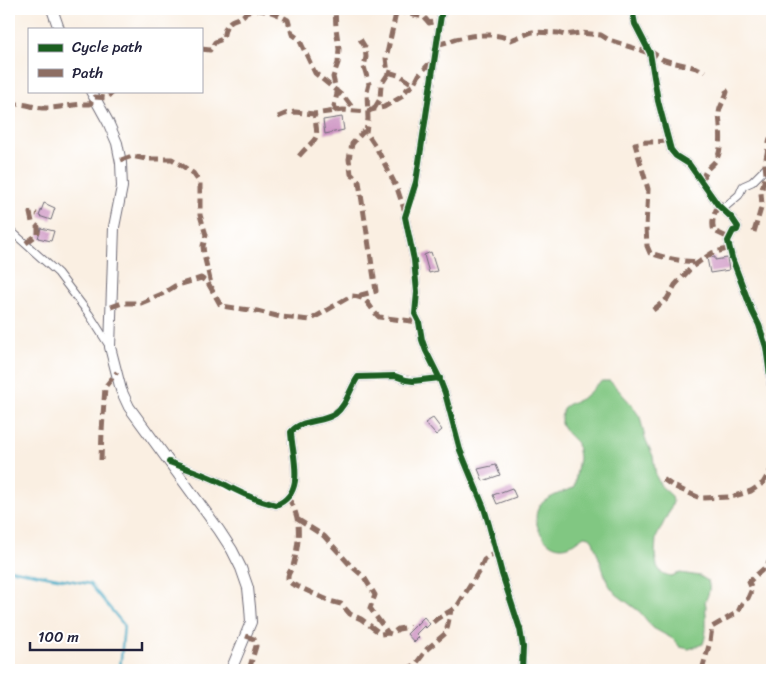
<svg xmlns="http://www.w3.org/2000/svg" width="781" height="679" font-family="Sriracha,sans-serif">
<rect width="100%" height="100%" fill="#fff"/>
<filter id="ink" filterUnits="userSpaceOnUse"><feTurbulence type="fractalNoise" baseFrequency=".02" numOctaves="2"/><feDisplacementMap in="SourceGraphic" scale="10" xChannelSelector="R" yChannelSelector="G"/><feConvolveMatrix kernelMatrix="1 2 1 2 8 2 1 2 1" color-interpolation-filters="sRGB"/></filter>
<filter id="wash" filterUnits="userSpaceOnUse"><feTurbulence type="fractalNoise" baseFrequency=".0096" numOctaves="4" result="noise"/><feDisplacementMap in="SourceGraphic" scale="20" xChannelSelector="R" yChannelSelector="G"/><feGaussianBlur stdDeviation="1.12" result="paint"/><feColorMatrix in="noise" values="0 0 0 0 0 0 0 0 0 0 0 0 0 0 0 0 0 1.4 0 .05"/><feComposite in="paint" operator="in"/></filter>
<g filter="url(#wash)">
<rect width="100%" height="100%" fill="#faefe2"/>
<path fill="#81c782" stroke="#52745e" d="M602 381H610L615 386 631 404 640 417 645 438 653 456 656 476 661 486 672 496 673 502 671 508 656 538 655 555 657 566 662 574 667 575 671 576 680 573 700 576 708 581C711 589 708 595 705 602 707 607 705 609 706 614 706 626 707 633 703 644L689 649 680 647 673 639 653 628 640 612 616 594 608 584 593 541 590 537 584 536C577 541 569 548 560 547 543 546 529 520 540 505 544 499 566 490 574 488L579 458 577 443 568 434 561 424C561 400 568 407 584 397 591 392 595 385 602 381Z"/>
<g fill="none" stroke-linecap="round" stroke-linejoin="round">
<path stroke="#44a9c4" stroke-width="2.5" d="M9 569 90 584 124 625 120 670"/>
</g>
<g id="blocks">
<path fill="#ce94c3" d="M342 117 344 130 325 134 323 120Z
M44 203 55 208 51 220 39 216Z
M41 228 54 231 51 241 38 238Z
M431 252 437 271 429 273 424 255Z
M715 257V260L727 258 729 270 710 273 707 258Z
M433 418 442 430 436 435 425 423Z
M496 465 500 475 483 481 478 469Z
M512 488 516 497 497 504 493 495Z
M424 617 430 624 426 628 424 626 416 634 419 637 414 642 407 634Z"/>
</g>
</g>
<g filter="url(#ink)">
<use href="#blocks" fill-opacity="0" stroke="#6e6a75" stroke-width="1"/>
<g fill="none" stroke-linecap="round" stroke-linejoin="round">
<g stroke="#6e6a75" stroke-width="9">
<path id="street" d="M442 9 416 182 405 217 414 260 417 292 415 314 419 322 422 340 426 351 438 375 445 393 460 450 484 508 489 525 502 574 520 629 523 647 522 670
M632 9 635 24 650 53 658 101 671 150 676 156 689 164 718 205 732 218 738 227 737 230 733 231 728 241 732 258 752 311 759 325 766 347 772 390
M718 205 725 207 739 195 743 186 752 182 766 168H772
M9 229 58 273 89 314 110 347
M169 462C188 469 207 475 225 484 240 493 258 501 276 505 307 493 292 456 291 432 301 419 322 423 335 414 347 405 350 388 358 377L395 376 406 380 413 381 440 378"/>
</g>
<g stroke="#6e6a75" stroke-width="12">
<path id="secondary" d="M52 9 59 29
M91 91 108 122 117 143 121 163 122 187 114 227 110 347 121 390 129 407 219 530 232 550 241 568 248 588 250 607 251 622 231 670"/>
</g>
<use href="#street" stroke="#fff" stroke-width="7"/>
<use href="#secondary" stroke="#fff" stroke-width="10"/>
<path stroke="#8d6e63" stroke-width="5" stroke-dasharray="10 5" stroke-linecap="butt" d="M397 9 400 12 424 17 429 23 441 20
M360 39 365 47 366 57 364 67 369 84 367 92 368 119 366 132
M437 44C444 44 449 41 456 39 473 35 495 32 511 40L532 32 558 33 565 35 580 33 601 35 609 40 649 53
M201 49 210 50 215 42 223 39C224 34 225 26 229 23 234 17 242 20 246 12L254 9 271 12 279 15 288 20 292 34 299 39 315 73 345 98 354 110
M649 50C653 53 657 56 662 59 673 64 698 66 705 72
M388 72 401 76 414 85
M9 106C17 103 23 104 31 106 51 112 70 103 90 104L95 97 107 98 114 91
M374 109 380 99 381 85 388 74 386 58 397 9
M334 112 336 109 334 106 337 94 333 77 338 63 339 49 336 28 335 9
M278 117 285 114 295 112 314 114 343 110 368 112 371 110 384 107 403 96 407 89 414 85 419 75 428 65 434 63
M668 140C655 144 648 140 635 144L648 189 646 227 647 246 650 253C666 258 684 263 701 261
M299 156C316 136 320 144 314 114
M121 160 132 156 146 159H172L193 173 200 183V215L206 235 203 246 204 255 212 288
M702 182C705 164 715 168 719 153 722 141 720 126 719 114 719 106 725 100 727 92L723 86
M718 205C714 214 711 222 714 231L729 238
M754 232 762 205 761 193 766 174 765 164 770 138
M26 243 38 234V227L32 222 30 213 37 214
M360 297 361 295 376 291 359 182 351 174 349 159 352 144 363 132H366L376 147 397 188 405 212
M111 307 122 303H141L162 294 175 286 201 278 208 283 221 306 257 311 281 317 310 320 351 296C370 297 368 307 379 317L419 322
M653 310 667 299 675 285 692 267 712 253 731 248
M101 460 102 431 105 387 117 372
M663 479 673 486 700 498 731 497 751 491 763 483 772 468
M288 498C303 518 299 544 293 566 291 570 288 573 288 577 288 581 289 581 292 584L330 601 341 604 350 614 361 619 381 634 388 633 391 634 398 629 410 627
M297 519 324 536 350 565 364 577 375 595 370 608 388 633
M433 622C441 615 451 612 458 605L479 571 484 560 496 552
M246 636 254 639 256 646 249 670
M405 670 415 665 427 649 446 633 451 610
M702 670 710 642 712 627 738 612 743 601 748 598 752 589 749 582C756 574 771 566 772 554"/>
<g stroke="#fff" stroke-width="9">
<path id="cycleway" d="M442 9 416 182 405 217 414 260 417 292 415 314 419 322 422 340 426 351 438 375 445 393 460 450 484 508 489 525 502 574 520 629 523 647 522 670
M632 9 635 24 650 53 658 101 671 150 676 156 689 164 718 205 732 218 738 227 737 230 733 231 728 241 732 258 752 311 759 325 766 347 772 390
M169 462C188 469 207 475 224 484 240 493 258 501 276 505 307 493 292 456 291 432 301 419 322 423 335 414 347 405 350 388 358 377L395 376 406 380 413 381 440 378"/>
</g>
<use href="#cycleway" stroke="#1b5e20" stroke-width="6"/>
</g>
</g>
<rect width="781" height="679" fill="none" stroke="#fff" stroke-width="30"/>
<rect x="28" y="28" width="175" height="65" fill="#ffffff" stroke="#a7a7b1"/>
<rect x="38" y="44" width="25" height="8" fill="#1b5e20" stroke="#a7a7b1"/>
<text x="72" y="52" font-size="15" fill="#22223b">Cycle path</text>
<rect x="38" y="69" width="25" height="8" fill="#8d6e63" stroke="#a7a7b1"/>
<text x="72" y="78" font-size="15" fill="#22223b">Path</text>
<path d="M30 642v8h112v-8" fill="none" stroke="#22223b" stroke-width="2.5"/>
<text x="38" y="642" font-size="15" fill="#22223b" stroke="#ffffff" stroke-width="4" paint-order="stroke">100 m</text>
</svg>
